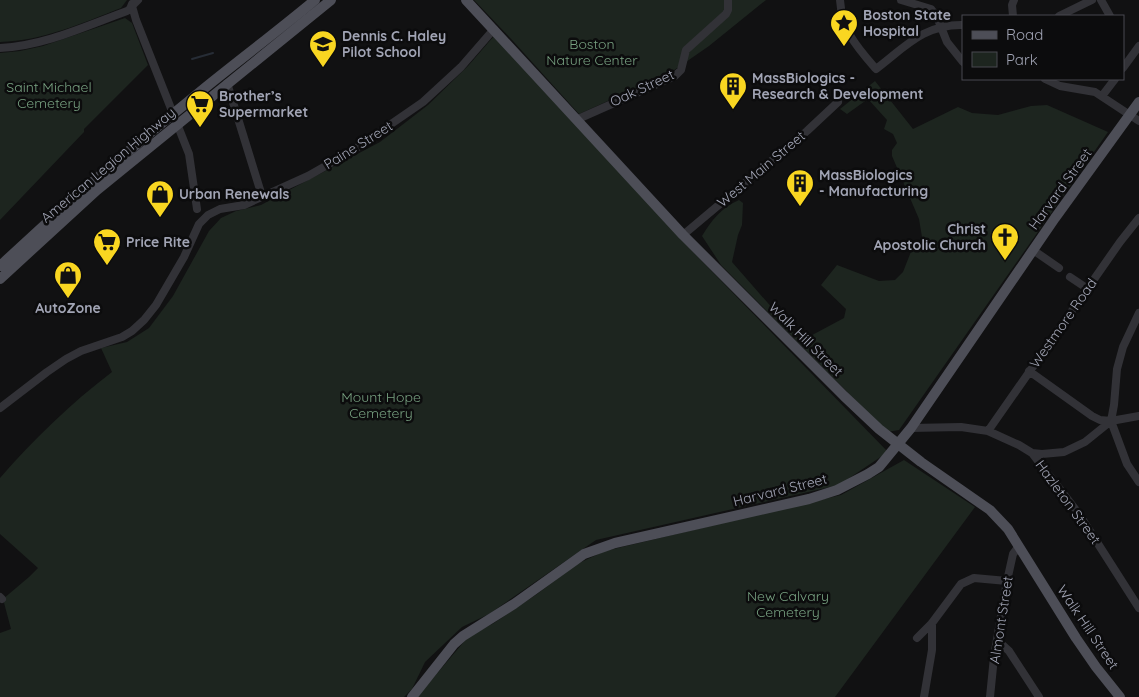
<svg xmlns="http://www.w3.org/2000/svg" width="1139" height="697" font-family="Quicksand,sans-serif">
<rect width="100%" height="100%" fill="#111112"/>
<path fill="#1d251f" d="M0 0H127L121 8C83 23 42 41 0 42Z
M474 0H766L709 46 670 73 579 114 513 41Z
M125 18 132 23 148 65 84 129V132L0 220V53L20 51 43 46Z
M494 36 691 250 888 452 839 485 596 540 489 614 462 627 425 662 412 689 404 697H0V633L11 629 3 599 29 577 38 568 0 534V478C33 440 71 403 112 372L101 348 127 342 149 328 173 296 209 231 221 218 236 211 261 205 380 142 428 105 468 66Z
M875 81 913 129 958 107 972 113 998 115 1031 106 1047 105 1108 132 899 430 887 432 721 265 702 236C711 221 722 207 739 200L743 203 742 225 738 235 732 262 801 341 844 318 846 309 821 285 837 265 879 281 895 280 903 272 912 249 922 237 919 219 892 156V150L897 143 893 134 884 129 887 120 868 99 847 114 840 109Z
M904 460 975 507 835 697H417L468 637 494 623 537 594 577 564 605 551 841 495Z"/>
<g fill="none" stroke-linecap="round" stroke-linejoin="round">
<path stroke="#272d36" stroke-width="2" d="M192 59 213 53"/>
<path stroke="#323237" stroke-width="8" d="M138 0 132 6 136 20 189 154 197 209
M840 0C842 31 857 47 876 69 905 47 924 24 963 25
M901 0 931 9 937 17 947 42 963 62
M1101 0 1110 16
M1013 16 1012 5 1014 0
M1059 16 1092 0
M0 48C44 46 86 26 127 11L130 9 132 4
M1123 68 1139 46
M1045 79 1060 86 1095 92 1139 121
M227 83 262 196
M1102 96 1115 79
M578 119 675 76 681 70 686 50 726 14 728 10V0
M683 235 807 131 838 102
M1033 250 1059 268
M1070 277 1088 289
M1139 313 1123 347 1117 369 1114 405 1111 421 1127 464 1139 482
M1029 371 1092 416 1100 420 1111 421
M0 408 47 372 66 359 81 351 122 337 132 331 144 320 156 305 184 257 199 224 208 215 220 209 244 205 308 176 352 151 423 102 461 67 494 29
M911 428 961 427 988 431 1019 445 1032 453 1079 514 1139 608
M988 431 1120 242 1139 218
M1032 453 1042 454 1064 452 1085 442 1111 421 1139 416
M0 597 2 599
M917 638 932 623 961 584 974 578 1007 581
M997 640 1009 651 1039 697
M924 697 932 650V623
M990 697 994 657 1007 581 1013 554 1019 546"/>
<path stroke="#4d4e57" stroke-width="10" d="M466 0 683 235 844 396 879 429 921 462 990 510 1008 529 1076 638 1096 667 1120 697
M0 266C66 204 135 144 206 87 242 58 279 30 315 0
M0 279 97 190 331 0
M412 697 454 644 463 636 514 604 584 554 615 543 809 499 837 490 868 474 879 467 911 428 1055 218 1139 102"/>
</g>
<defs>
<g id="sight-pin" transform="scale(1.4375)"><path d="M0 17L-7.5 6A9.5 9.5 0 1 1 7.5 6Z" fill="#f9d621" stroke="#0c0c0d"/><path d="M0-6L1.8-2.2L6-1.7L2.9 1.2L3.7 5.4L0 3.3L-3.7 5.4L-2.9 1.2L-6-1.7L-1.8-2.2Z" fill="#111"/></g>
<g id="school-pin" transform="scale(1.4375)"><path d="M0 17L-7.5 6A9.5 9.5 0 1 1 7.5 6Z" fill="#f9d621" stroke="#0c0c0d"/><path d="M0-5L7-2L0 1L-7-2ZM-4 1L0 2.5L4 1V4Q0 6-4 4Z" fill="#111"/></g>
<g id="building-pin" transform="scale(1.4375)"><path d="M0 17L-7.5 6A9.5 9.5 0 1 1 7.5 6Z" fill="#f9d621" stroke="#0c0c0d"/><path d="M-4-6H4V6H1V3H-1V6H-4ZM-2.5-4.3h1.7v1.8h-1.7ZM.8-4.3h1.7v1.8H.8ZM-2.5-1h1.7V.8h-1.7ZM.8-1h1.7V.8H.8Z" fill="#111"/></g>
<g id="supermarket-pin" transform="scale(1.4375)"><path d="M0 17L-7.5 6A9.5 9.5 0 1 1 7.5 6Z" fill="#f9d621" stroke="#0c0c0d"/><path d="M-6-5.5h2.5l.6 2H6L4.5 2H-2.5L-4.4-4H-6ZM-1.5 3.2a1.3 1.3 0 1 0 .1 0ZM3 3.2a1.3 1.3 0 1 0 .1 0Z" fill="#111"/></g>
<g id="shop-pin" transform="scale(1.4375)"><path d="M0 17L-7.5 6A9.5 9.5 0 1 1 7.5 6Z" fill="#f9d621" stroke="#0c0c0d"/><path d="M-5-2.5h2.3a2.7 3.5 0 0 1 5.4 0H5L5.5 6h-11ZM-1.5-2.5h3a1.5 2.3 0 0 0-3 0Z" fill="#111"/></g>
<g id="church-pin" transform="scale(1.4375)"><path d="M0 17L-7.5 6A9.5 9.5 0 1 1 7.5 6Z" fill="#f9d621" stroke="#0c0c0d"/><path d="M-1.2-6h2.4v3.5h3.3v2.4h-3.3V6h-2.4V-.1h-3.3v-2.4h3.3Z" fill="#111"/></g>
</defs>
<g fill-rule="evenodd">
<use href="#sight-pin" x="844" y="23"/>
<use href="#school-pin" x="323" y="44"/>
<use href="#building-pin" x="733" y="86"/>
<use href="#supermarket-pin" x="200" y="104"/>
<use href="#building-pin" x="800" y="183"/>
<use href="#shop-pin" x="160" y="194"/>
<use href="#church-pin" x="1005" y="237"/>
<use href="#supermarket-pin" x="107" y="242"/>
<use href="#shop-pin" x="68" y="275"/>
</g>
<g text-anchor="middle" stroke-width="5" stroke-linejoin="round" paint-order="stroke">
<g font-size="14" font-weight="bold" fill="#a1a4b4" stroke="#0c0c0d" text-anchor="start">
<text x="863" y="20">Boston State<tspan x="863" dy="16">Hospital</tspan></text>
<text x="342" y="41">Dennis C. Haley<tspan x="342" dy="16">Pilot School</tspan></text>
<text x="752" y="83">MassBiologics -<tspan x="752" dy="16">Research &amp; Development</tspan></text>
<text x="219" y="101">Brother’s<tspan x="219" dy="16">Supermarket</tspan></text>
<text x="819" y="180">MassBiologics<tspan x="819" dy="16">- Manufacturing</tspan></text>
<text x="179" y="199">Urban Renewals</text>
<text x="986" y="234" text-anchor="end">Christ<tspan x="986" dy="16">Apostolic Church</tspan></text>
<text x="126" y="247">Price Rite</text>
<text x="68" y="313" text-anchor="middle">AutoZone</text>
</g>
<g font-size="14" fill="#77a080" stroke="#0c0c0d">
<text x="592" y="49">Boston<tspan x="592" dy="16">Nature Center</tspan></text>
<text x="49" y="92">Saint Michael<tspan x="49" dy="16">Cemetery</tspan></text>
<text x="381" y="402">Mount Hope<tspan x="381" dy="16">Cemetery</tspan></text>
<text x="788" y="601">New Calvary<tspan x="788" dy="16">Cemetery</tspan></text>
</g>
<g font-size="14" fill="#a1a4b4" stroke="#0c0c0d">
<text transform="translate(642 88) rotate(-25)" y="5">Oak Street</text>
<text transform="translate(358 145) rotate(-32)" y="5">Paine Street</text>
<text transform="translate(108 165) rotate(-40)" y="5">American Legion Highway</text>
<text transform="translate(761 169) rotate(-40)" y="5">West Main Street</text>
<text transform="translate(1060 189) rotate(-54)" y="5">Harvard Street</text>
<text transform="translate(1063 323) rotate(-55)" y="5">Westmore Road</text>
<text transform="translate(806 339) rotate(45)" y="5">Walk Hill Street</text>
<text transform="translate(780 490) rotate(-14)" y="5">Harvard Street</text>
<text transform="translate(1068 502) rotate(54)" y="5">Hazleton Street</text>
<text transform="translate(1001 620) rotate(-81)" y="5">Almont Street</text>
<text transform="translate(1088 627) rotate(56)" y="5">Walk Hill Street</text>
</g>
</g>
<rect x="962" y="15" width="162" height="65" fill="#0c0c0d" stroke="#484950"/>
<rect x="972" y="31" width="25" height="8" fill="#4d4e57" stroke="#484950"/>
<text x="1006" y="40" font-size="15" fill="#a1a4b4">Road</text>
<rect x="972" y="52" width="25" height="15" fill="#1d251f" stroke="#484950"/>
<text x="1006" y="65" font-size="15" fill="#a1a4b4">Park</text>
</svg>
